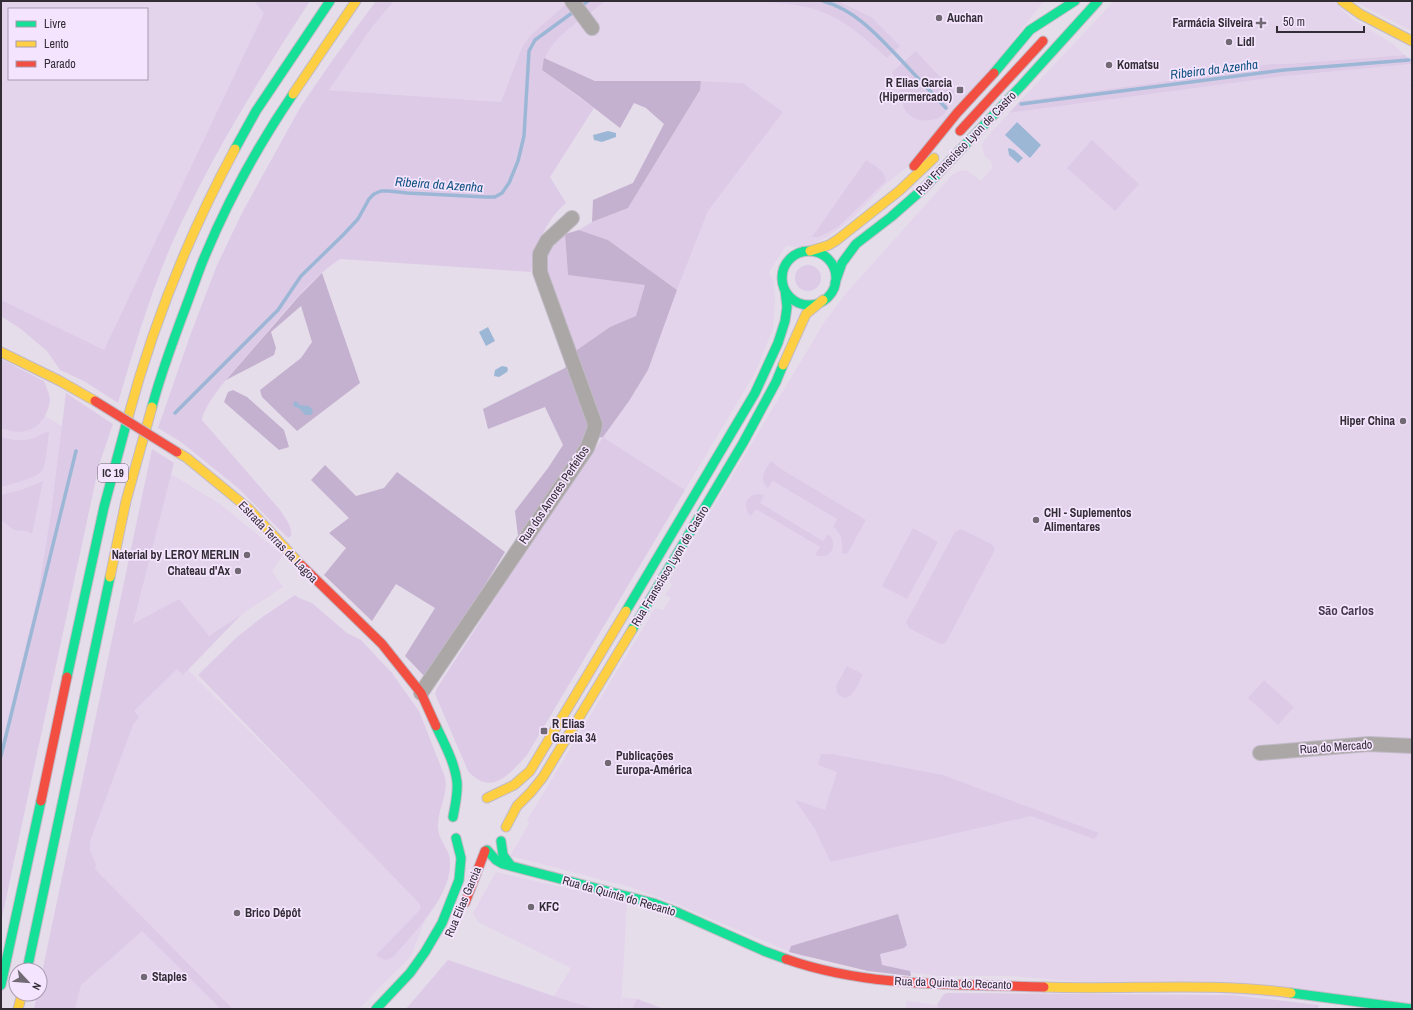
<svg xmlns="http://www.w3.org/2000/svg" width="1413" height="1010" font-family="'Archivo Narrow',sans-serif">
<rect width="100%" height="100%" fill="#e6ddeb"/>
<path fill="#e3d4ec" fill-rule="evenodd" d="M1 1H295L183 185 106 377 47 351 20 328 1 316ZM9 9H147V79H9Z
M394 1H1044L927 151 885 185 853 218 828 237 808 246 797 247 786 246 769 272 774 282 775 300 773 329 755 373 685 490 603 437 629 401 648 370 677 290 708 211 783 112 743 83 701 81H595L544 58 521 52 501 102 329 90 372 27Z
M1114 1H1333L1352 19 1393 44 1405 55 1286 64H1269L1212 75 1020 101Z
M1353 1H1412V31Z
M1412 64V80L1409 83 1412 85V1009L1011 976H938L800 956 676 904 630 887 510 856 529 823 527 820 655 608 663 610 671 598 665 595 672 585 669 581 825 321 847 292 953 174 959 171 966 170 972 174 981 181 993 167 991 165 992 163 984 155 982 145 985 139 1009 113 1285 76Z
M1 390 67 429 1 841Z
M171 474 220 504 283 555 272 571 283 587 209 636 132 625Z
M179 659 187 669 429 910 411 956 359 1009H72L79 869 102 734Z
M496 872 627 902 621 1007 623 997 637 999 664 1009H406L448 960 554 996 571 968 478 922 473 913Z
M906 1001 937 1005 939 1009H906Z"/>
<path fill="#ddcae7" d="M254 1H310C258 81 208 161 170 248 149 298 133 351 118 403L84 381 60 370 47 351 21 329 1 316V300L104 350 264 13Z
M376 1H394L372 27 329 90 501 102 522 47 532 34 565 5 578 21C560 36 546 46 542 70L594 108 550 177 566 203C546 220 536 245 531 272L340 259C308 280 280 318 255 346 241 363 205 400 202 420L281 511C285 518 293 527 291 536L288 538 238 488 181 442 158 428 191 333 217 265 243 211 301 106 334 58Z
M581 1H605L590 13Z
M756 1H838L871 17 900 46 887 58C866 39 844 19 817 10 798 4 776 3 756 1Z
M916 51 954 92C949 98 950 108 944 114 932 124 911 123 904 108 901 101 902 93 899 86 897 81 894 77 892 72Z
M1405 55 1412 62V64L1285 76 1009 113 1020 101 1212 75 1269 64H1286Z
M701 81 743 83 783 112 708 211 677 290 608 240 579 230 592 222 628 208 700 90Z
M1092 140 1139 184 1115 211 1067 168Z
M866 160C875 166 885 170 886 181L838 227 819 237H812Z
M565 234 568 275 646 285 636 317 610 327 574 352 543 261C545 249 554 240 565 234Z
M795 278a13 13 0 1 1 26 0a13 13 0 1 1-26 0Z
M1 359 44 381C46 386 49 393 50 399 50 404 48 409 46 414 36 433 20 435 1 428Z
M66 393 113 424 99 465 1 922V748L38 595 51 513Z
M46 432H49C48 440 46 464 43 469 38 479 12 483 1 487V437C19 442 29 442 46 432Z
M603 437 685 490 527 755C510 774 491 797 468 771L435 694 437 688 535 537Z
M152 449 174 463 133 624 179 599 209 636 242 614 183 675 177 669 134 711 139 717 133 725 90 841V850L96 864 95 869 233 1009H221L142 931 81 985 75 1009H34L37 994H40V982Z
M771 461 781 469 866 520 847 554 842 553C842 542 843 534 833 527L837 519 773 481 768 488C758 479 765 470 771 461Z
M43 481 32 534 27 531 14 530 1 520V497L4 494 21 490Z
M758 494 764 495 760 503 823 541 828 534C840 544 830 561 815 555L820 547 756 509 751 516C742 508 745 495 758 494Z
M913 528 938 542 907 599 882 586Z
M961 529 991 544 994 547V552L946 642 944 644H940L909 628 906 622 955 532Z
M295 595 299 598 312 603 347 633 361 640 392 673 419 711 445 777C449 795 437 810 438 828 438 840 450 849 450 861 452 896 415 931 394 956 387 961 383 961 376 955L418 912 420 909V904L198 675 237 637 261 618Z
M847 666 863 674C858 684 850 707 837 693L836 686Z
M1264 680 1294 707 1278 725 1248 698Z
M821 754H832L943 775 1099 833 1094 839 1031 816 835 861H830L815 829 795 800 825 810 837 772 818 765Z
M448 960 550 995 592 1008 406 1009Z
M947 993 1232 995 1319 1005 1318 1009H939L937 1005 943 995Z
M637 999 664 1009H632Z"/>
<path fill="#c4b0cf" d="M544 58 595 81H701L700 90 628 208 592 222 593 200 633 183 664 124 646 108 634 103 620 128 580 97 542 70Z
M579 230 608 240 677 290 648 370 629 401 603 437 583 441 518 536 515 511 548 468 563 445 545 407 488 429 483 409 565 368 574 352 610 327 636 316 645 285 568 275 565 234Z
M322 273 360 383 297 431 262 397 260 390 301 358 312 342 301 306 271 332 276 348 274 355 226 380 299 296Z
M233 390 247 397 284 430 289 447 279 450 224 402 228 392Z
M325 465 356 496 384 488 397 472 505 552 427 679 405 656 435 608 396 584 372 621 324 575 346 548 329 533 349 518 311 480Z
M898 914 907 945 904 948 880 954 882 965 910 971 911 976 868 971 789 952 791 946Z"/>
<path fill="#9cb7d5" d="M1017 122 1041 145 1030 158 1005 135Z
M608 131 616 133V137L602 142 594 140 593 135Z
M1009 148 1014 150 1023 158 1018 163 1009 155 1008 149Z
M488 327 495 341 486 346 479 332Z
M502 366 507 367 508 369 507 372 499 377 494 376 495 370Z
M296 401 300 405 309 406 312 409 313 412 311 415H305L300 409 293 406 294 402Z"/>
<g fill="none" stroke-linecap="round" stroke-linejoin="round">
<path stroke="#9cb7d5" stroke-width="3.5" d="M823 1C856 10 879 37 901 60 916 76 931 92 946 108
M581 6 588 1
M1021 104 1284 70 1409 60
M175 413 278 310 301 276 343 235 358 219 369 199 374 194 381 191H389L407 193 486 197H495L502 193 509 183 518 161 524 136 529 51 535 40 576 10
M1 756 76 451"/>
<g stroke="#c1bac6" stroke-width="16">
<path id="street" d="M572 1 592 28
M421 693 587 448 594 430 595 424 540 272V254L547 241 572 218
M1260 753 1369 744 1412 746"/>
</g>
<g stroke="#c1bac6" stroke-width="11">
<path id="fast" d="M994 73 1030 30 1075 1
M235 149 256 111 330 1
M782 278a27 27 0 1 1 54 0a27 27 0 1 1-54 0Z
M835 283 842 263 856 244 891 217 924 188 1021 86 1098 1
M152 407C160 376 171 347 182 317 189 299 195 281 202 263 226 204 257 147 293 94
M626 611 755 393 778 343 785 321 787 307 785 290
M632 630 743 443 776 382 783 365
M67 677 104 507 127 421
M436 726C444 743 455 763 457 782 458 794 455 806 453 817
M501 841 503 855 511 866
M487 850 496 860 503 864 653 903 679 913 764 951 786 959
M27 970 110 577
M1 985 41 801
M1291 993 1412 1009
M376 1009 410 973 425 952 442 923 459 880 461 858 456 838"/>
</g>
<g stroke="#c1bac6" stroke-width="11">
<path id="slow" d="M1342 1 1360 14 1412 41
M293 94 356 1
M810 251 829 245 837 240 899 191 934 158
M1 352 60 381 95 401
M783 365 806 314 823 300
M127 421C152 327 188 236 235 149
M177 452 187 458 249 509 301 565
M110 577 126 501 152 407
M487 798 514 785 530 771 626 611
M506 827 517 806 531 792 543 777 632 630
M1044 987C1126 990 1209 982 1291 993
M18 1009 22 994"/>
</g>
<g stroke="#c1bac6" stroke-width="11">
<path id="jam" d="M960 131 1043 41
M914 166 957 113 994 73
M301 565 382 644 421 693 436 726
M41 801 67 677
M465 903 485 851
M786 959C868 988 958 984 1044 987"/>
</g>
<use href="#street" stroke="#aca7a7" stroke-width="14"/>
<use href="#fast" stroke="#16e098" stroke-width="9"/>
<use href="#slow" stroke="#ffcf43" stroke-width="9"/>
<use href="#jam" stroke="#f24e42" stroke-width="9"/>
<g stroke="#c1bac6" stroke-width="11" stroke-linecap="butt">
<path id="jam-bridge" d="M95 401 177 452"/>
</g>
<use href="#jam-bridge" stroke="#f24e42" stroke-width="9"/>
</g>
<g fill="#716a75" stroke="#f5e4fe" stroke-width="1.5">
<circle cx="939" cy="18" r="4"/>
<path d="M1259 17h4v4h4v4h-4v4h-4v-4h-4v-4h4z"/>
<circle cx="1229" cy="42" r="4"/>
<circle cx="1109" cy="65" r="4"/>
<rect x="956" y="86" width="8" height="8" rx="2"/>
<circle cx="1403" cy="421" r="4"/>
<circle cx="1036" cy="520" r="4"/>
<circle cx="247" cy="555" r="4"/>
<circle cx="238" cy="571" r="4"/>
<rect x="540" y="727" width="8" height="8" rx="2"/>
<circle cx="608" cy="763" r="4"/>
<circle cx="531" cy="907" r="4"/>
<circle cx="237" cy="913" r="4"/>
<circle cx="144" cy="977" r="4"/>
</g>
<g text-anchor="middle" stroke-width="3.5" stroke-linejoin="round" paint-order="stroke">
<rect fill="#f5e4fe" stroke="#6c6371" stroke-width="1" x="98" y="464" width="30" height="18" rx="3"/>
<g font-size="11" font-weight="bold" fill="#322c35">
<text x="113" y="477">IC 19</text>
</g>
<g font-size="12" font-weight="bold" fill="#322c35" stroke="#f5e4fe" text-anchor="start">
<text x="947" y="22">Auchan</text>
<text x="1253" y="27" text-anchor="end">Farmácia Silveira</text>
<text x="1237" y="46">Lidl</text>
<text x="1117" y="69">Komatsu</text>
<text x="952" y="87" text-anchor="end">R Elias Garcia<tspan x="952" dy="14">(Hipermercado)</tspan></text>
<text x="1395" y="425" text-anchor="end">Hiper China</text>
<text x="1044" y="517">CHI - Suplementos<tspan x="1044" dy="14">Alimentares</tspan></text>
<text x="239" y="559" text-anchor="end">Naterial by LEROY MERLIN</text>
<text x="230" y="575" text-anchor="end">Chateau d'Ax</text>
<text x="552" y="728">R Elias<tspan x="552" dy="14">Garcia 34</tspan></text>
<text x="616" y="760">Publicações<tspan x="616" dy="14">Europa-América</tspan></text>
<text x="539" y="911">KFC</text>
<text x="245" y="917">Brico Dépôt</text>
<text x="152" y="981">Staples</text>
</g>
<g font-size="12" fill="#322c35" stroke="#f5e4fe">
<text transform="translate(966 143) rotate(-46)" y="4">Rua Franscisco Lyon de Castro</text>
<text transform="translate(554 495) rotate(-56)" y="4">Rua dos Amores Perfeitos</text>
<text transform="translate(278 542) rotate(46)" y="4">Estrada Terras da Lagoa</text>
<text transform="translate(670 566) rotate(-59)" y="4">Rua Franscisco Lyon de Castro</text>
<text transform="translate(1336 747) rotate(-4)" y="4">Rua do Mercado</text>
<text transform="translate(619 896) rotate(16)" y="4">Rua da Quinta do Recanto</text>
<text transform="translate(463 902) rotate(-67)" y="4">Rua Elias Garcia</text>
<text transform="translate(953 983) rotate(2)" y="4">Rua da Quinta do Recanto</text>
</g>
<g font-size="13" font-style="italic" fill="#0f5281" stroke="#f5e4fe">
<text transform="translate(1214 69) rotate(-7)" y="5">Ribeira da Azenha</text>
<text transform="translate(439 184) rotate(4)" y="5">Ribeira da Azenha</text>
</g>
<g font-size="13" font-weight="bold" fill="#493c50" stroke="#f5e4fe">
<text x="1346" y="615">São Carlos</text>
</g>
</g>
<rect width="1413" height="1010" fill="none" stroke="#322c35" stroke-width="4"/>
<rect x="8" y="8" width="140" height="72" fill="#f5e4fe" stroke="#a79aae"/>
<rect x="16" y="21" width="20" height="6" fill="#16e098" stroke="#a79aae"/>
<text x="44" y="28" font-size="12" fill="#322c35">Livre</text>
<rect x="16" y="41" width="20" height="6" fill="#ffcf43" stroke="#a79aae"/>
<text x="44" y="48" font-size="12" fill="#322c35">Lento</text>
<rect x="16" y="61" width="20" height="6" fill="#f24e42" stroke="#a79aae"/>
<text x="44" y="68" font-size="12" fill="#322c35">Parado</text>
<g transform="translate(28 982) rotate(116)"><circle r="19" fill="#f5e4fe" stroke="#a79aae"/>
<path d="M0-3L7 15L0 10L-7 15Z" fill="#716a75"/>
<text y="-6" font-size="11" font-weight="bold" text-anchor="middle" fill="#322c35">N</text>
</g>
<path d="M1277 26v6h87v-6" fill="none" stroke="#322c35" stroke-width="2"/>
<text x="1283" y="26" font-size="12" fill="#322c35" stroke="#f5e4fe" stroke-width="3" paint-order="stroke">50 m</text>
</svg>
